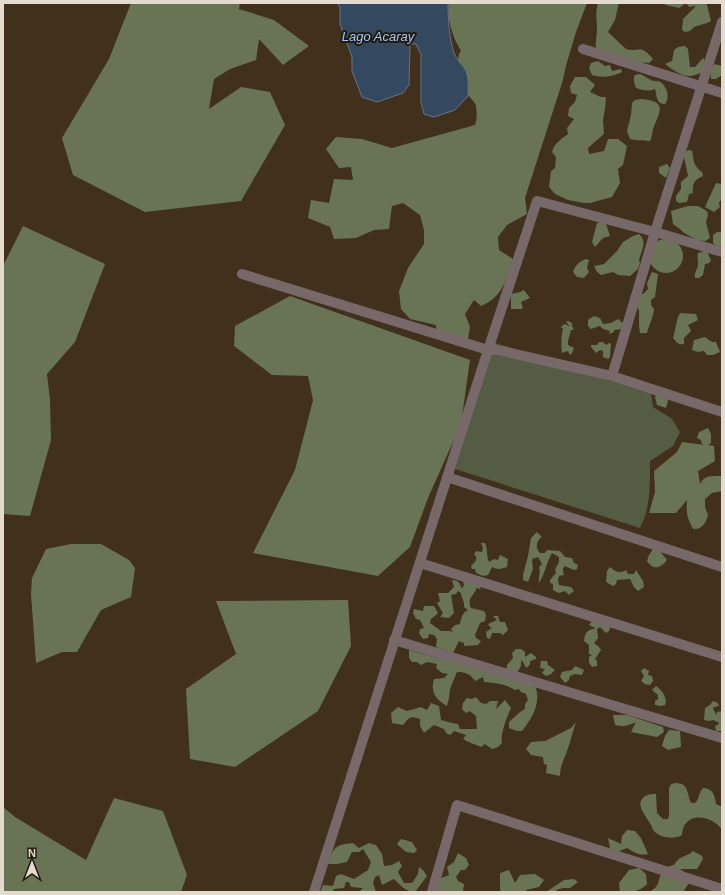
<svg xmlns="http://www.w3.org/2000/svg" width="725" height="895" font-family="Arial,sans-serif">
<rect width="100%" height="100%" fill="#41301c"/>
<path fill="#545d44" d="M495 343 651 394 653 407 672 419 680 432 673 446 650 461C650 484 651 507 640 528L455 469Z"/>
<path fill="#697454" d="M131 3H240L239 9 274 20 309 46 283 65 259 39 256 60 230 69 214 79 209 109 241 87 270 92 285 125 241 201 145 212 73 175 62 138 109 59Z
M449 3H587L576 32 567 62 562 83 525 198 527 214 507 225 498 237 499 250 513 259C506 280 503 297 481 306L474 300 465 314 470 327 468 339 437 338 436 325 410 319 401 309 399 291 408 268 424 244V230L420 215 403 203 392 206 389 229 374 230 356 238 334 239 330 227 308 218 311 200 329 203 334 179 353 180 351 167 339 168 326 149 336 137 362 139 392 148 475 125C477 119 477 113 476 106 475 102 471 99 469 96 463 86 453 60 461 51 453 38 446 18 449 3Z
M598 3H619L615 20 608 32 626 49C639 53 640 43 653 59L649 63 635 62 596 49C595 42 597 36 597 29 597 19 595 14 598 3Z
M663 3H705L707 5 711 21 707 23 694 27 690 31 685 32 682 30 683 19 696 6 689 7 686 3 679 8 666 5Z
M685 46 688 49 690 67H695L703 58 705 61 702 72C687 81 677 73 665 64L672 61 674 50 678 47Z
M598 61 605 66 610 65 612 71 621 69 622 72C612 77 602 78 592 75L589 68 591 63Z
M715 64 722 66V75L716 79H711C710 73 710 68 715 64Z
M640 74C647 77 651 82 659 81 666 85 671 96 665 104 656 104 657 95 655 89 647 92 643 90 636 88 634 83 633 79 635 75Z
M575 77H586L595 85 590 92 601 97H606L605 109 603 120 604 134 597 140 588 148 589 154 604 151 608 139H618L627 146 623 165 618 169 620 183 612 197 590 203H584L568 200 555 194 549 187 551 171 555 168 556 157 552 152C554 144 561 139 568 134L567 128 574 119 568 116 569 108 575 102 577 95 571 93 570 86Z
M641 99C668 101 660 111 653 129 652 134 652 137 650 141 643 140 637 141 630 139L627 131 631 115 632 103 635 100Z
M689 150 692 151C694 161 693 166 702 172L703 176C694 180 692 184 693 193L689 194 687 202 679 203 676 201V196L681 189V182L688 176 683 152Z
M667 164 670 168 666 178 659 173V167Z
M716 183 722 184V198L719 203 720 207 714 212 705 207Z
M688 206H698L707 211 708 215 706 222 710 238 705 241 697 240 684 233 680 229 673 224 671 211Z
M605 221 610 236 603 238 595 247 592 242 597 223Z
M23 226 105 264 75 342 47 374 50 400 51 440 30 516 3 514V266Z
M717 232H722V246L718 247 713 243V235Z
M639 234C648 242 641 251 639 260L640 263 638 269 630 276 618 275 613 272 601 275 597 272 594 266 604 264 617 251 623 242 633 236Z
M649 256a17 17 0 1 1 34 0a17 17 0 1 1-34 0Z
M705 251 708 253 711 261 709 263 705 264 703 275 699 278H695C694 272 698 269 698 264 698 260 697 257 698 253Z
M586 259 589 260 587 268 589 272 584 278 577 277 573 272C576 264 579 262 586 259Z
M652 272 658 274 655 297 651 300V305L654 309C653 318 649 325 647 333H640L639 325V310L636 305V295L643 294 648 289 647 283Z
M524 290 530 298 521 302 523 308 521 309H511V294L520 292Z
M290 296 470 360 461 424 428 498 410 547 378 576 253 553 295 470 313 400 308 376 272 375 234 346 235 326Z
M680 313 696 314 698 320 688 325 691 331 684 338V344C678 345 677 343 673 338L678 317Z
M594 316 600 318 603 324 611 323 618 319 623 323 621 329 614 330V332L609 334 610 331 603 329 600 326 591 329 588 326V320Z
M568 321 572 323V326L574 330H571L568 341V345L574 348 572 353 570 355 568 351 562 353C561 347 561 336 563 329L561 327 564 324 570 326 566 322Z
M705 337 712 342H716L720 352 713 355H707L704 351 698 352 692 350 694 340Z
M599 342H603L606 345 609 343 611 344 610 357 608 359 603 357V351L600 350 596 353 591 347V345H597Z
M659 391 667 397 668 401 666 408 657 405 655 397Z
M708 428 711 434V443L708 445 714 446 715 461 698 471 700 484C704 475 712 476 722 476V491L712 493 705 499V507L708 515C706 523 702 530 693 529 687 517 686 514 687 500L676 513H649L655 492 654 471 677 452 682 442 705 445 702 444 701 440 697 438 699 432Z
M537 532 542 537C536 541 535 548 540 553H545L547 550 560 551 565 557 572 558 574 563 578 565 577 569 574 570 565 566C562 569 563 571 564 575L559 576 558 580 559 585 571 587 574 591 569 595 565 591 559 593 553 590V584L550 583V580L556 573 555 569 559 562V557L552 553C546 563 545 574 539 583 538 577 541 572 539 567L542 564 538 557 532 559 533 569 528 582 523 580V575L528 556 531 538Z
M481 543H485C488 549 486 556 489 562L494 559 498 560 500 555 508 559 507 567C502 569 497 570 492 567L488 575 483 576 476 573 475 569H472L471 566C474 563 477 561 476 556L474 555 476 551 482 552 483 548Z
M71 544H101L129 560 135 568 131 597 101 610 77 652H62L36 663 31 594 32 578 46 549Z
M653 549 659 550 667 560C661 568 653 571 647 561L649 555Z
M610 567C616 572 619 574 626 570L628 574H634L636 570 643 581 644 587 638 591 634 587 630 579 617 580 616 584 613 586 606 582 607 571Z
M452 580C459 580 460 584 462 589L464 585 463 581 481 585 480 589 476 588V590C472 597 467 599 471 608L484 611 486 615 485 621 480 623 475 635 476 638 481 641 478 645 464 646V643L461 642 459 641 453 653 436 647 437 639 434 635 429 634 428 638 423 639 419 633 420 629 424 628 420 620 416 619 413 613 414 609 423 611 424 606H434L438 613 436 615 431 619 430 623 441 631H450L453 632 451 629 455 625 460 624C461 618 462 613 468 610L464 607C465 601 461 598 461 593L458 591 456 594 451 595 454 613 449 618 440 617 443 613 437 603 440 601 438 593H448L454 587Z
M348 600 351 646 318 711 235 767 190 759 186 689 236 654 216 601Z
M493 616H498L500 622H505L508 630 503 635 500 633H492L490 639 487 638 486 632 492 628 490 627 488 624 497 620Z
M593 620 611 625 609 631 606 633 600 627 597 629 598 638 594 643 599 647 601 650 595 659 597 661V666L592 667 589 663V657L592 655 589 654V645L584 641C585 633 586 630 594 629L595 628 589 625Z
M516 649H521L525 652V657L531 653 536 657V659L530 661V665L526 668 523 662 521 660V666L516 675 507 670V665L513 658 512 653Z
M409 650 535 686C542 702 532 718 522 731H517L509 728V722C515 717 519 712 525 709V704L528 700 526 694 521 692 519 689 515 690C506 684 495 683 484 682L483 677 475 681C470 674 466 672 457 672L450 689 449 698 447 706C436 699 430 693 434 679L444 678 448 674 442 673 436 668 437 664 427 662 421 665 417 662H412L409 658Z
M541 661H547L548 665 555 670 551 674 546 676 542 673 545 669 540 668Z
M575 666 584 670 582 675 575 674 570 676 569 680 565 683 560 677 562 672 572 670Z
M644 668 649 671 648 675 652 676 653 681 650 685 645 684 641 681 644 676 641 671Z
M656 686C662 690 668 698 665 705L661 706 655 705V701L658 699V695L652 690Z
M476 697 481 703 486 704 490 701H498L496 709 505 700 511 708C507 717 500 734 502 743L498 747 492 749 485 744 481 747C475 744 469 743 463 739L466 735 454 731 450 735 446 733 444 729 434 725 424 733 420 726V719L412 717 408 719 403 725 392 723 391 713 398 707 407 711 421 707 427 710 431 703 439 706 441 720 452 723 458 724 460 729H477L476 716 470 711 466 713 462 709 463 703 467 698 472 699Z
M713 701 718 703 719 706 714 707 713 709 717 715V712L722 711V731H716L715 726 719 724 718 722 713 720 709 721 704 720 705 708 710 705Z
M613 715H627L663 727 664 732 657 737 631 732 636 722C628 726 623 727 615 725Z
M576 722C573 731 571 739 568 748 565 758 560 765 560 776L546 773 547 765 544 764 543 757 531 755 526 749 531 742 545 741 571 728Z
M669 730 680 731 681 747 668 750 662 746 665 736Z
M676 783C689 783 687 794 691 803H695C700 798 698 793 703 788 713 788 715 796 716 804L722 807V830C715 818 692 811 684 826 683 829 682 832 682 835 674 840 659 838 653 830 652 827 651 824 649 822 645 814 635 805 644 797 648 794 651 794 656 794L657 813 663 819H668L669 815V788L671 784Z
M114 798 163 811 187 875 181 892H3V807L15 817 86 860Z
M627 830 635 831 641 838 648 854C639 856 634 852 627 848L617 852 610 848 608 838 621 844 622 836Z
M401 839 412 842 417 850 414 853 406 852 397 844Z
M353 843 359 848 369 843 376 845 382 854 384 866 392 865 399 861 402 866 398 872 404 883H412L418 874 419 867 423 870 427 876 415 892C406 892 400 885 394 879L382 885 379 875 375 877 373 883 376 892H359L363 888 351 887 349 882H346L344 888 334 889 333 892H320L323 885 333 886 336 876 341 874 354 879 368 870 371 862 363 849 359 852H352L347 862 337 864H328C334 847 334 845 353 843Z
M693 851 702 856 703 859 697 869H680L687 874 689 883 683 892H649C663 885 656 878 664 869 667 866 669 867 673 865 677 863 673 864 677 861 681 856 688 856 693 851Z
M458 853 466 858 469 865 465 870H461L456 877 458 881 464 884 463 891 456 892H435L436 880 449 875 447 867 454 862Z
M639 868 646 874 647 884C639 892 632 892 620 892L619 883 629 870Z
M509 870 515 883 520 875 535 874 544 880 539 887 526 890 527 892H503L500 890V873Z
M574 879 578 882 570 888H563L556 890 557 892H546L564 880Z"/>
<path fill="#344860" stroke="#697481" d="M337 3H448C448 20 449 37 454 53 457 61 463 65 466 71 469 79 468 88 468 96L455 110 434 117 424 114 421 103V54L416 44H410L409 85 403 93 377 102 362 97 352 71V57L340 24V7Z"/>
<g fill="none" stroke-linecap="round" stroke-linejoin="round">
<path stroke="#77686a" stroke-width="10" d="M583 49 722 93
M242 274 488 350H498L612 376 722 412
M612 376 655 232 722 22
M447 477 722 567
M420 563 722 657
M394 640 722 738
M314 892 488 350 537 201 655 232 722 252
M432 892 457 805 722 889"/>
</g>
<g text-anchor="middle" stroke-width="4" stroke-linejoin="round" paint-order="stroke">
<g font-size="13" font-style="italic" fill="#a2c9f8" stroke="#211a11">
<text x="378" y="41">Lago Acaray</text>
</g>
</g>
<rect width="725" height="895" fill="none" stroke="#e5dace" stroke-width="8"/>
<g transform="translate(32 863)" stroke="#211a11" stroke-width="3" paint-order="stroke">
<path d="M0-3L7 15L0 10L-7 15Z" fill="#e5dace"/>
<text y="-6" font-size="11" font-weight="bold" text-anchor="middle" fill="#e5dace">N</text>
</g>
</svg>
